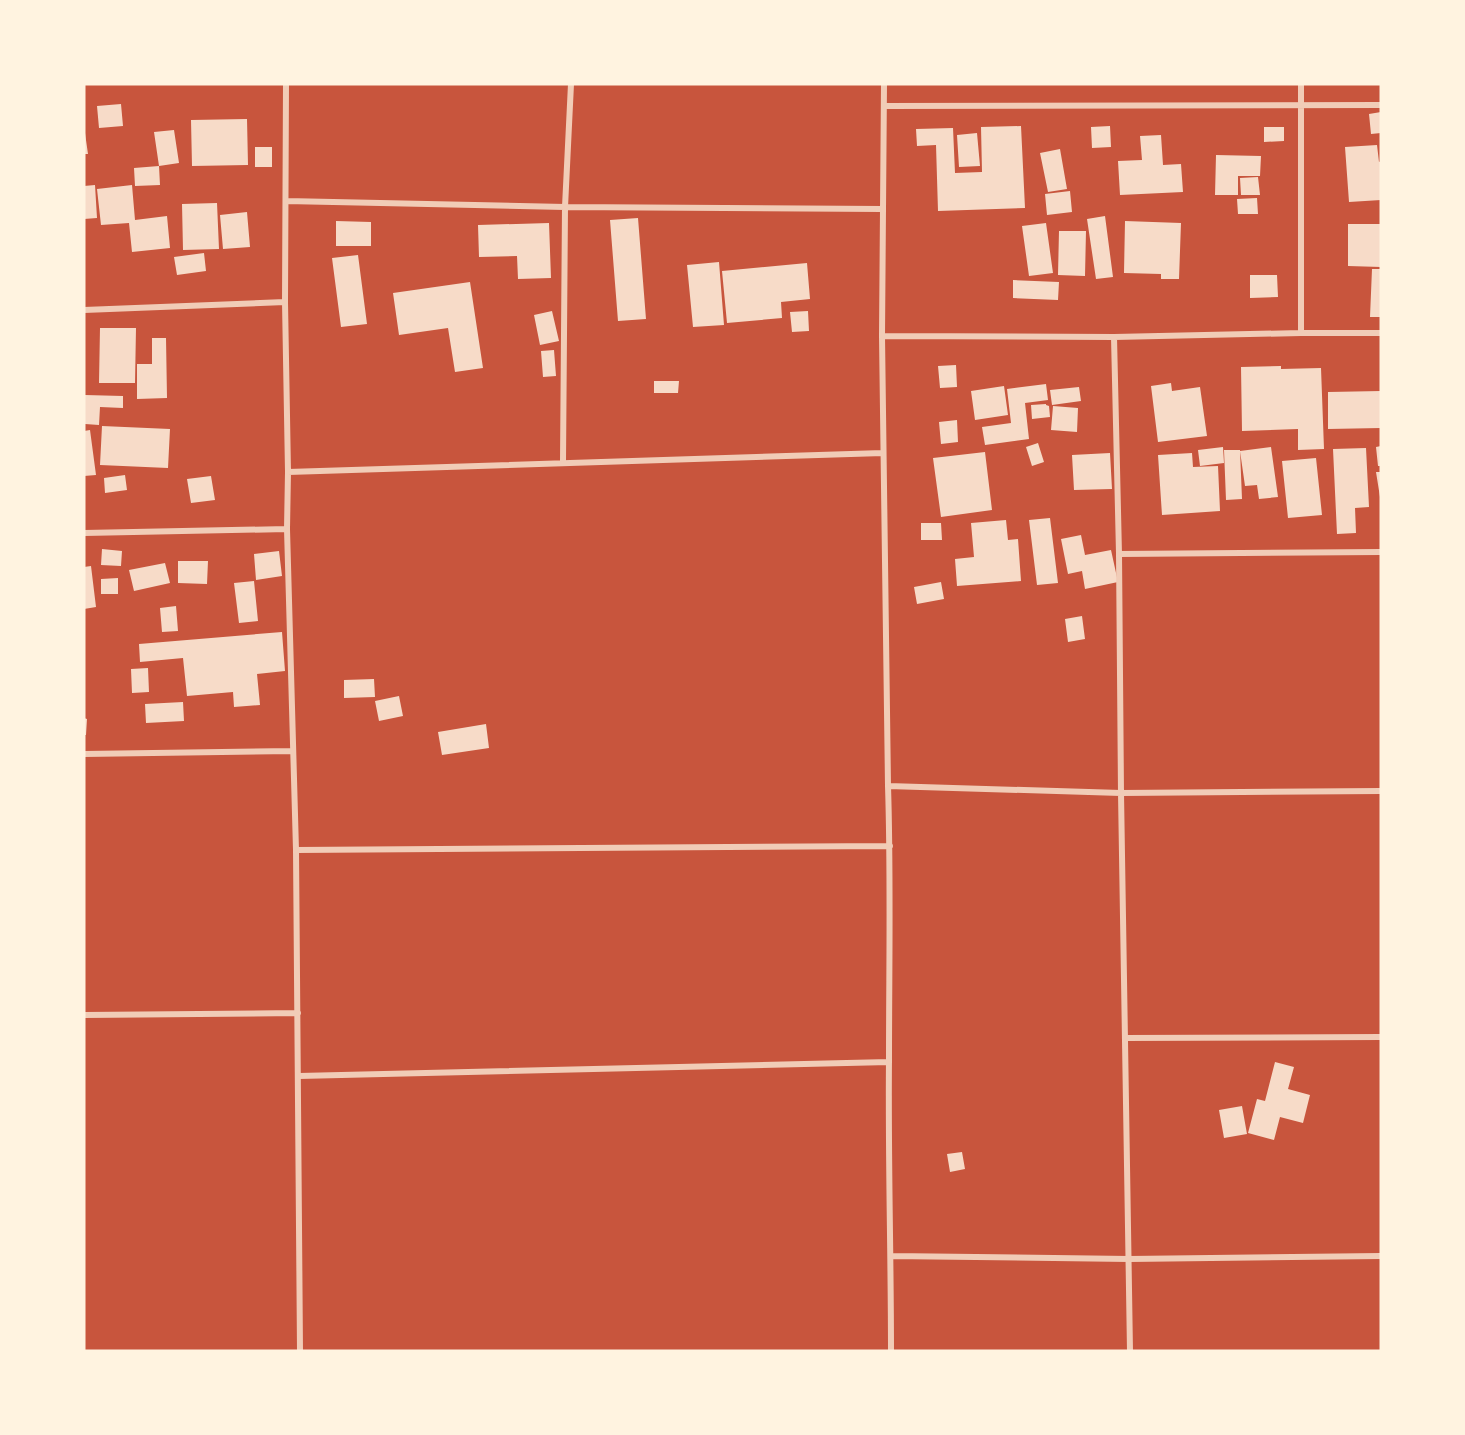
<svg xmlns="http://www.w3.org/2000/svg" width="1465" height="1435" font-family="'DM Sans',sans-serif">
<rect width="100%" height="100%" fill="#c8553d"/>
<path fill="#f7dbc8" d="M121 104 123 126 99 128 97 106Z
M1381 112V133L1371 134 1369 114Z
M247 119 248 165 192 166 191 120Z
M1021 126 1025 208 938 211 936 145 917 146 916 129 953 128 955 173 982 172 981 127Z
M1110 126 1111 147 1092 148 1091 127Z
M1264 127H1284V141L1264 142Z
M174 130 179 163 159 166 154 132Z
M85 133 88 154H84V134Z
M977 133 980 166 959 167 957 135Z
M1161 135 1163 165 1181 164 1183 192 1120 195 1118 161 1142 160 1140 136Z
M1377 145 1379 162 1381 161V200L1349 202 1345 147Z
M255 147H272V167H255Z
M1060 149 1067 189 1048 192 1040 153Z
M1216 155 1261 156 1260 176H1238V195H1215Z
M159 166 160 185 135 186 134 168Z
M1258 177 1260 195H1241L1240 178Z
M95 185 97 218 84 219V186Z
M132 185 135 220 167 216 170 248 132 252 129 223 101 225 97 189Z
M1070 191 1072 212 1047 215 1045 194Z
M1257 198 1258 214H1238L1237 199Z
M217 203 219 249 183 250 182 204Z
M247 212 250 247 223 249 220 215Z
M1105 216 1113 277 1096 279 1087 219Z
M638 218 646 319 618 321 610 220Z
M336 221 371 222V246H336Z
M1125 221 1181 223 1179 279H1161V274L1124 273Z
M549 223 551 278 518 279 517 256 479 257 478 225Z
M1046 223 1053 273 1029 276 1022 226Z
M1348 224H1381V267L1348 266Z
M1059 231H1086L1085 276 1058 275Z
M204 253 206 271 177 275 174 257Z
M358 255 367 324 341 327 332 258Z
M719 262 724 325 693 327 687 265Z
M807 263 810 299 781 302 782 318 727 323 722 271Z
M1372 269H1381V317H1370Z
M1250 275H1277L1278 297 1250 298Z
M1013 280 1059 282 1058 300 1013 298Z
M470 282 483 368 455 372 448 328 399 335 393 293Z
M552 311 559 341 540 345 534 315Z
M808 311 809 331 792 332 790 312Z
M100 328H136L135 383H99Z
M152 338H166L167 398 137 399V364H152Z
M554 350 556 376 543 377 541 351Z
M956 365 957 387 940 388 938 366Z
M1281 366V369L1321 368 1324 449 1298 450V429L1242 431 1241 367Z
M654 381H679L678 393H654Z
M1171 383 1172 391 1200 387 1207 436 1158 442 1151 386Z
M1046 384 1048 400 1025 403 1029 439 985 445 982 427 1011 423 1007 389Z
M1004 386 1008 415 975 420 971 391Z
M1079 387 1081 401 1052 405 1050 390Z
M1381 391V428L1328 429V392Z
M85 395 123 396V408L100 407 99 425 85 424Z
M1046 404V405L1049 406 1050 417 1032 419 1031 405Z
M1053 406 1078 408 1077 432 1051 430Z
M957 420 958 442 941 444 939 422Z
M102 426 170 429 168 468 100 465Z
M90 430 96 475 84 476V431Z
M1038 443 1044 462 1032 466 1026 447Z
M1381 446V466H1378L1376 447Z
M1223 447 1224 463 1200 466 1198 450Z
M1271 447 1278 497 1259 499 1257 485 1245 486 1240 451Z
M1366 448 1369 507 1355 508 1356 533 1337 534 1333 449Z
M1224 450H1240L1242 499 1226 500Z
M985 452 992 510 941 517 933 458Z
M1110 453 1112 489 1074 490 1072 455Z
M1192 453 1193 467 1218 466 1220 511 1162 515 1158 455Z
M1316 458 1322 515 1288 518 1282 461Z
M1376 472H1381V497H1380Z
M125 475 127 490 105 493 104 478Z
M211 476 215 500 191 503 187 479Z
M1050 518 1058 583 1037 585 1029 520Z
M1006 520 1008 540 1018 539 1021 581 957 586 955 559 974 557 971 523Z
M921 523H941L942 540H921Z
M1081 535 1085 555 1111 550 1118 582 1085 589 1082 571 1068 574 1061 539Z
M102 549 122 551 121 566 101 565Z
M279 551 282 576 256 580 254 554Z
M178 561H208L207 584 178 583Z
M165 563 170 583 134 591 129 570Z
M91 566 96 607 84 609V567Z
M118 578V594H101V579Z
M254 581 258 621 239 623 234 583Z
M941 582 944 599 917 604 914 587Z
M176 606 178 631 162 632 160 608Z
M1082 616 1085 639 1068 642 1065 619Z
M282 632 285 671 257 674 260 705 234 707 233 692 187 696 183 658 140 662 139 644Z
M148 668 149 692 132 693 131 669Z
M374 679 375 697 344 698V680Z
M399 696 403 716 379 721 375 701Z
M183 702 184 721 146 723 145 704Z
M84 718 87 719 86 735H84Z
M486 724 489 748 442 755 438 732Z
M1275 1062 1294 1067 1288 1089 1310 1095 1303 1123 1280 1117 1274 1140 1248 1133 1257 1099 1265 1101Z
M1242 1106 1247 1134 1224 1138 1219 1110Z
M962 1152 965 1169 950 1172 947 1154Z"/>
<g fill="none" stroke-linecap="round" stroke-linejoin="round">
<path stroke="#f1ccb7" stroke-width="6" d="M286 84 285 302 288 472 287 529 296 850 300 1351
M884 84 882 336 888 786C891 877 889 968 889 1060 888 1157 891 1254 891 1351
M885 106 1381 105
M286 201 565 207 882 209
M84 310 285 302
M1301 333V84
M882 336 1114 337 1301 333H1381
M1114 337 1119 554 1121 793 1130 1351
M563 462 565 207 571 84
M288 472 883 453
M84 533 287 529
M1119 554 1381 552
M84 754 293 751
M888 786 1121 793 1381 791
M296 850 890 846
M84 1015 298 1013
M1125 1038 1381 1037
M299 1076 889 1062
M891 1256 1129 1259 1381 1256"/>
</g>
<rect width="1465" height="1435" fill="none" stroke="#fff3e0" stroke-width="171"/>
</svg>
